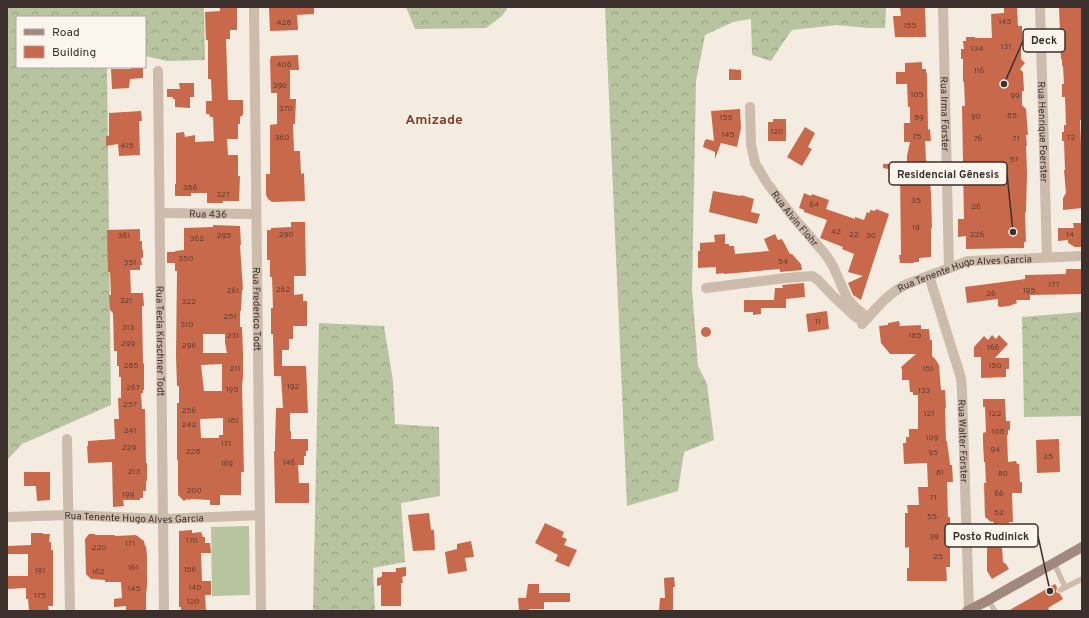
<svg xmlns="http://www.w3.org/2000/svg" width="1089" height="618" font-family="Overpass,sans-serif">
<defs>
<pattern id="forest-crowns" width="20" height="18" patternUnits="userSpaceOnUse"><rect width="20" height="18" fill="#b8c4a0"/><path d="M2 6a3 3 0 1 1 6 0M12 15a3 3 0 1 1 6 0" fill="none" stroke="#97a083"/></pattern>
</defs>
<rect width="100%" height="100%" fill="#f4ebe1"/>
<path fill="url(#forest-crowns)" d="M7 7H204L205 60 167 61 145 56V17H17V67H107L111 405 22 444 7 460Z
M406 7H508L502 16 486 28 415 29Z
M605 7H886L885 28H868L837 25 792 30 782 44 771 61 752 55 751 19 733 22 705 35 696 81 692 289 698 366 707 384 714 440 684 452 678 491 627 506Z
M1082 312V416L1024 417 1022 317Z
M319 323 384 326 393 381 395 424 439 427 440 496 401 503 405 562 373 568 375 611H313Z"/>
<path fill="#b8c4a0" d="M249 526 250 595 212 596 211 527Z"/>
<path fill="#c8694b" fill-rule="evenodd" d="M220 7H237V30H230V39H226L228 100H243V115L240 117V124H238V139H227L228 155H238V176H240L239 201H223V203H207V193H191V196H175V184H176V133L184 132 185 137 195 135V142L214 141 213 117H210L209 114H206V101H212L211 79H208V40H206L205 12 220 11Z
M269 7H314V14L297 15 298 30 270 31Z
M900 7H925L926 37H895L893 16H901Z
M1004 7H1017L1018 26H1022V35L1023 45H1021V59L1025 63 1020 69 1023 72 1024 91H1022V105L1026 109 1028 135H1026L1027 146H1026L1027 173 1026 212 1025 213 1026 242H1024V248L966 249V236L958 237V219H964L962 106H965L964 82H963V59H961V49H964L963 41H966V37H975V38H992L991 14 1004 13Z
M1059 7H1082V120H1080L1081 144H1082V208L1063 210V198L1066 193 1064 170H1065L1064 141H1062V132H1064V125H1066L1065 97H1062V84H1064L1063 66H1062V59H1061Z
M298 55 299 70H290V99H296L295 124H293L294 151H300L301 174 304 173 305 201 272 202 268 199 266 195V174H270V125L277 124V93H271L270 60 271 56Z
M922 62V69H926V73H927L928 130 930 129 931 141H925L926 160 929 164 931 195 932 228H931V257L919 258V262H914V263H900L899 255H901L900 171 883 168V164L907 163V156L910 142H904V123H910V107H908L907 84H896V72H905V63Z
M131 68H143V78L130 79 129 88 112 89 111 69H131Z
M729 69 741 70V80H729Z
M179 83H194V97H190V108L175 107V99H173V97H167V89H180Z
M740 109 741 128 737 147 721 143 715 159V152L703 147 705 140H706V139L714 141 711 111Z
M141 111 142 121H139L140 155 119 156 118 144 106 146V136H109V113Z
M773 119H786V141H768V122H773Z
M805 127 815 133 808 147 812 149 802 166 787 157Z
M713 191 741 196V195L754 199 751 212 760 214 757 224 709 212Z
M804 193 811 196 812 194 829 200 826 209 855 219V217L864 220 867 212 870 213V210L875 211 876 209 889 214 861 300 853 295 848 283 863 276 848 272 854 254 842 249 843 247 820 238 827 220 804 212V210L799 208Z
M291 222H305L306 276H294V295L303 294V301H307V326H293V339H289V350H282V366H306L308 413H290V431H291V439H308V451H306V456H304V465H298L299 483H309V503H275L274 451H275V442L276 408H283L281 376H274L273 334H271V308H273L272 277H270V260H267V230H271V228L291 227Z
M1073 223H1082V247H1075L1068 243V240L1058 241V228H1074Z
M213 225 240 226 241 245H240L243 290H242L241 311H240V327H242L243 353V377L242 385 244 472H241V495H220V505H210V500L191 499 189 500 187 499 184 501 178 495V460H177V403H179V386H177L176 356 177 271H175V263H167V252H175V251L184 250V228L213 227ZM203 334H225V343L227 353H203ZM222 364V391H204L201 365ZM223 418V435H219V438H201L200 419Z
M140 229V241H142V250H143V258H141L142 265H140V270H130L131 293H143L144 306H142V311L143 364 144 363V390H143V393H141L142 409H145L146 463H147V481H146V491H143V498H140V500H123L124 506 113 507 112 462 88 463 87 446H88V441L115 439 114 419H119L118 398H121V377H119V366H117V351H114L113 313 110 310 109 295H111L110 272H108L107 230Z
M725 234V244H729V246H734L735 254 769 251 764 239 775 234 778 240 782 239 790 254H792L801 264 802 270 780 272V269L724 274V273L716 274V267L698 268V251H700V243L715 242 714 235Z
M1066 269H1082V294L1030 295V300H1016L1017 303 1009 306 1000 307 998 306V299L967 303 965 287 1025 279V275L1066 274Z
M804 283 805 297 786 299V308H761V314L753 315V312H744V300H774L775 288H783L782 285Z
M827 311 829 329 808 332 806 314Z
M899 321 900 326 921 325V329H929L930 340H932V356L936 360 939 365 941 390H945L946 408H945L946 441H947L950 465H952L953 482H947L948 517H950V567H946L947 581H907V568H909V547L905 548V513H908L907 505H919L918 487H928L927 463 904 464 903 443H906V437H909V429H918V395H913V392H910L909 380H902V370L901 367 916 354H890L881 343 879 326 888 325V323Z
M701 332a5 5 0 1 1 10 0a5 5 0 1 1-10 0Z
M992 335 996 339 999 335 1008 344 995 358H1009V369H1006V377L981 378V357H974V347L984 336 988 340Z
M983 399H1005L1006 421H1010V430H1008V435H1007L1008 462 1016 461 1017 464H1019L1020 482H1022V493H1012L1013 522H1009V523H998L996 525 992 521 991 522 985 517 984 483H986L985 462H984L983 442V433L986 432 985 407H983Z
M1059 439 1060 472 1037 473 1036 440Z
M24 472H50V500L37 501 36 486H24Z
M429 513 431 530H434L435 550 413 551 408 515Z
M545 523 564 532 562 537 567 539 564 545 577 550 569 567 555 561 558 555 535 543Z
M192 530V533L201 532 203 537H205V543H210L211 553H201L202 581H211V595H205L206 611H183L181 610V607H179V531Z
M31 533H43V534H50L49 542H51V550H53V606H48L49 611H29L28 599H26V588L7 589V576H28V554H7V546L31 545Z
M89 534H95V535H114L116 536 136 535 144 541 145 546H146L147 556V586L146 594V611H126V606L114 607V599L122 598 121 582H105V580L91 579 86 574 85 539Z
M471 541 474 557 465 558 467 571 448 574 445 552 457 549V544Z
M987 547H1002L1003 562 1006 564 1009 569 992 579 987 571Z
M406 567V576L402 577 403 583H401V606H381V585L377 586V578L381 577 382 576V572H396V568H398Z
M674 577 675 587H673V611H659L660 598H665L664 578Z
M528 584H539V593H570V602H544V609H529V611H519L518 598H526Z
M1055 584 1057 587 1056 592 1060 594 1063 599 1048 608 1050 611H1008Z"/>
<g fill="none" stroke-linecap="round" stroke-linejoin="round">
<path stroke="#cdbbac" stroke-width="5.5" d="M1054 563 1065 587
M1060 590 1082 579
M988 600 995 611"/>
<g stroke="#cdbbac" stroke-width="10">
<path id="s1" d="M254 7 261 611"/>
<path id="s2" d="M943 7 949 268"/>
<path id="s3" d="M1040 7 1047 257"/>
<path id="s4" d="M158 71 164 611"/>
<path id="s5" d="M750 107 751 144 755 163 767 183 794 218 826 255 833 266 847 298 855 307 868 318"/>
<path id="s6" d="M160 213 256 214"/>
<path id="s7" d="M929 276 961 378 962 391 969 610"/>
<path d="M706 288 786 278 812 276 818 280 835 298 857 318"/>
<path id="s8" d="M862 324C876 309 888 293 907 284L968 261 1082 256"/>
<path d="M67 439 70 611"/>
<path id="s9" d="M7 517 68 515 163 519 260 515"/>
</g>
<path stroke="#a18a7d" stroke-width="10" d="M967 611 985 602 1082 547"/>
</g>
<g text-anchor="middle" stroke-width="3" stroke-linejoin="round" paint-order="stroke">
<g font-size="8" fill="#5e3e33">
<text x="1005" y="24">145</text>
<text x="284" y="25">428</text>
<text x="910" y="28">155</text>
<text x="1006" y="49">131</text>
<text x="977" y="51">134</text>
<text x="284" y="67">406</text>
<text x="979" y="73">116</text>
<text x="280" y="88">390</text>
<text x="917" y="97">105</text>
<text x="1015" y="98">99</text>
<text x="286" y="111">370</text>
<text x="1012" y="118">85</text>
<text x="976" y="119">90</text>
<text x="726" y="120">155</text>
<text x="919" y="120">89</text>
<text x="777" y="134">120</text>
<text x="728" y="137">145</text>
<text x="917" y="139">75</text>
<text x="282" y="140">360</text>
<text x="1071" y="140">72</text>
<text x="978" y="141">76</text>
<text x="1016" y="141">71</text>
<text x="127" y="148">415</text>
<text x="1014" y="162">57</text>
<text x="190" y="190">386</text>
<text x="223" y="197">327</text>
<text x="916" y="203">35</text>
<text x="814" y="207">64</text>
<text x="976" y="209">26</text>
<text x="916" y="230">19</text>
<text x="836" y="234">42</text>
<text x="286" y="237">290</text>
<text x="854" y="237">22</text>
<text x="977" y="237">226</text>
<text x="1070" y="237">14</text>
<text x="124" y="238">361</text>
<text x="224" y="238">295</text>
<text x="871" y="238">30</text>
<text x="197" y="241">362</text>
<text x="186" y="261">350</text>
<text x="783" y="264">54</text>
<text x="130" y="265">351</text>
<text x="1054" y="287">177</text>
<text x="283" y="292">262</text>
<text x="233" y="293">261</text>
<text x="1029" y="293">195</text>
<text x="991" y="296">26</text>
<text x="126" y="303">321</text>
<text x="189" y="304">322</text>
<text x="230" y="319">251</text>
<text x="818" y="324">11</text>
<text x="187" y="327">310</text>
<text x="128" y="330">313</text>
<text x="233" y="338">231</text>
<text x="915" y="338">185</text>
<text x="128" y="346">299</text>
<text x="189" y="348">296</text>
<text x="993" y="350">166</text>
<text x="131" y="368">285</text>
<text x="995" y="368">150</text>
<text x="235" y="371">211</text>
<text x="928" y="371">151</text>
<text x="293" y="389">192</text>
<text x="133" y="390">267</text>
<text x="232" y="392">195</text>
<text x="924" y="393">133</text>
<text x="130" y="407">257</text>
<text x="189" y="413">256</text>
<text x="929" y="416">121</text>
<text x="995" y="416">122</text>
<text x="233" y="423">181</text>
<text x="189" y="427">242</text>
<text x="130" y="433">241</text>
<text x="998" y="434">108</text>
<text x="932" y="440">109</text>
<text x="226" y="446">171</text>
<text x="129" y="450">229</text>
<text x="995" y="452">94</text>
<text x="193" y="454">228</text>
<text x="933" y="455">95</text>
<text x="1048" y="459">35</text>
<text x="289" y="465">146</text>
<text x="227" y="466">169</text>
<text x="134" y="474">213</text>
<text x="940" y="475">81</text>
<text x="1003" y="476">80</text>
<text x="194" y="493">200</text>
<text x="999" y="496">66</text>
<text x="128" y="497">199</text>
<text x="933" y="500">71</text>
<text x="999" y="515">52</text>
<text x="932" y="519">55</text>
<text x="934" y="539">39</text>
<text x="192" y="543">170</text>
<text x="130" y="546">171</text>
<text x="99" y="550">220</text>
<text x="938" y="559">25</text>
<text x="133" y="570">161</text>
<text x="190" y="572">156</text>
<text x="40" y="573">191</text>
<text x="98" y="574">162</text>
<text x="195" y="590">140</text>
<text x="134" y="591">145</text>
<text x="40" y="598">175</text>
<text x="193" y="604">120</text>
</g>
<g font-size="10" fill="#3b302b" stroke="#fbf5ee">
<text dy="4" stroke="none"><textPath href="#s2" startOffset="107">Rua Irma Förster</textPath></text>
<text dy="4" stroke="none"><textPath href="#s3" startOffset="125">Rua Henrique Foerster</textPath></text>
<text dy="4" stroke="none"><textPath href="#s6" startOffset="48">Rua 436</textPath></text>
<text dy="4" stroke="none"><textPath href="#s5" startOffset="125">Rua Alvin Flohr</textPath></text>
<text dy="4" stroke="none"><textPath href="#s8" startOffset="120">Rua Tenente Hugo Alves Garcia</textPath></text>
<text dy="4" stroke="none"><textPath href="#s1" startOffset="302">Rua Frederico Todt</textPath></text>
<text dy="4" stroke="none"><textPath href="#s4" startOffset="270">Rua Tecla Kirschner Todt</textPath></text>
<text dy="4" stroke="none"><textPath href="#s7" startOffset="170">Rua Walter Förster</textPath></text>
<text dy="4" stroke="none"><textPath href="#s9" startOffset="127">Rua Tenente Hugo Alves Garcia</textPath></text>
</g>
<g font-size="14" font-weight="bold" fill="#8c3b22" stroke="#fbf5ee">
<text x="434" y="124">Amizade</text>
</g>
</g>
<path fill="none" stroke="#3b302b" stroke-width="1.5" d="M1004 84L1023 41M1013 232L1007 174M1050 591L1038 536"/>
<g fill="#3b302b" stroke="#fbf5ee" stroke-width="1.5">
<circle cx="1004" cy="84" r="4"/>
<circle cx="1013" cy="232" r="4"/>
<circle cx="1050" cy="591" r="4"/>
</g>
<g fill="#fbf5ee" stroke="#3b302b" stroke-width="1.5">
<rect x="1023" y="29" width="42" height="23" rx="4"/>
<rect x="889" y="162" width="118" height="23" rx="4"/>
<rect x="945" y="524" width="93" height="23" rx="4"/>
</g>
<g font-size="11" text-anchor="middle" font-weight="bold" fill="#3b302b">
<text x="1044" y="44">Deck</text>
<text x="948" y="178">Residencial Gênesis</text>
<text x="991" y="540">Posto Rudinick</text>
</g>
<rect width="1089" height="618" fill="none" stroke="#3b302b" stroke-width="16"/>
<rect x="16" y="16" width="130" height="52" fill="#fbf5ee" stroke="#aea6a0"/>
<rect x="24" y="29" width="20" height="6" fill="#a18a7d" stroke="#aea6a0"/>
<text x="52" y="36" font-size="12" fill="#3b302b">Road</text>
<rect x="24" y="46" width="20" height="12" fill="#c8694b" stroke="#aea6a0"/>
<text x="52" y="56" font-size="12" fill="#3b302b">Building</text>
</svg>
